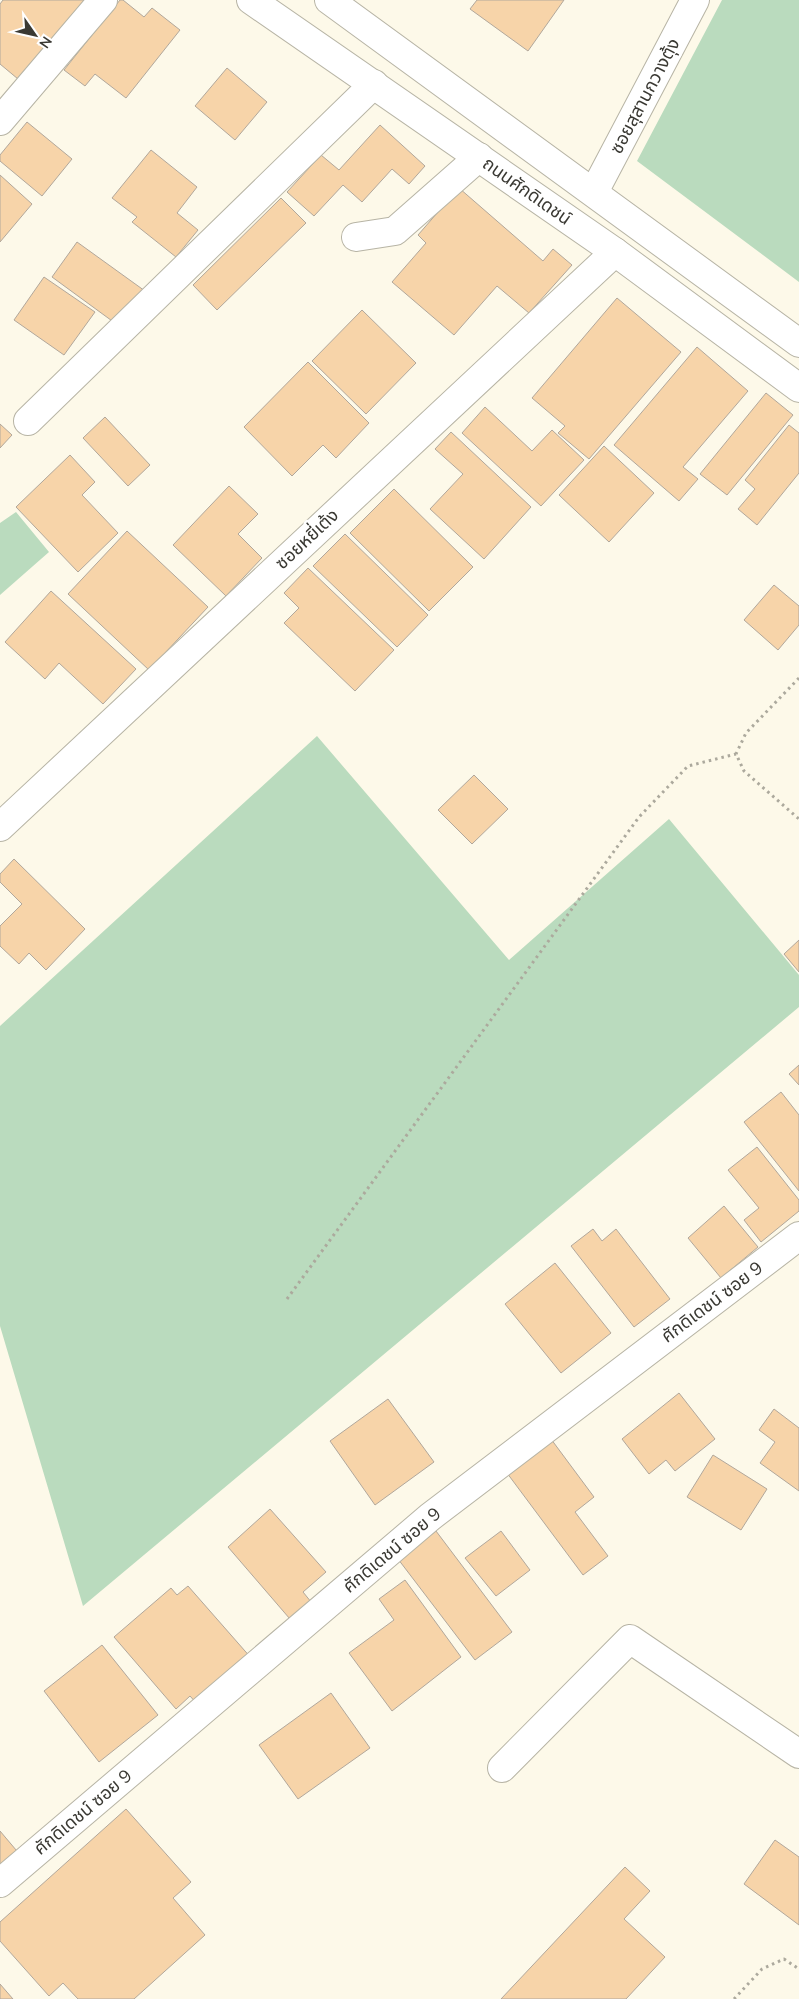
<svg xmlns="http://www.w3.org/2000/svg" width="799" height="1999" font-family="'Nunito Sans','Noto Sans Thai',sans-serif">
<rect width="100%" height="100%" fill="#fdf9e9"/>
<path fill="#badbbe" d="M722 0H799V282L637 161Z
M16 512 49 552 0 595V523Z
M317 736 509 960 669 819 799 975V1007L83 1606 0 1326V1026Z"/>
<path fill="#f7d4a9" stroke="#b1a79b" d="M3 0H94L24 84 0 64V4Z
M120 0H123L144 17 152 8 180 30 126 98 95 74 85 86 64 70Z
M477 0H564L528 51 470 9Z
M227 68 267 102 235 140 195 106Z
M27 122 72 159 42 196 0 161V155Z
M380 125 425 166 409 184 392 169 362 202 343 185 314 216 287 192 321 155 339 170Z
M151 150 197 187 177 213 198 230 176 257 132 222 137 217 112 198Z
M0 175 32 204 0 242Z
M459 188 543 261 553 249 572 265 529 313 497 286 454 335 392 282 426 243 418 235Z
M281 198 306 223 217 310 193 285Z
M77 242 145 291 119 326 52 277Z
M44 277 95 312 64 355 14 320Z
M617 298 681 352 589 459 558 433 565 426 532 398Z
M362 310 416 363 366 414 312 361Z
M697 347 748 391 683 467 698 479 679 501 614 445Z
M308 362 369 423 336 458 323 445 292 476 244 427Z
M766 393 793 415 727 495 700 474Z
M485 407 532 451 552 430 584 460 541 506 462 433Z
M105 417 150 465 128 486 83 438Z
M0 424 12 435 0 448Z
M789 425 799 433V473L757 525 738 509 755 489 745 480Z
M451 432 531 507 484 559 430 509 463 474 435 449Z
M604 446 654 493 609 542 559 495Z
M70 455 95 482 82 495 118 533 78 572 16 507Z
M229 486 258 514 238 534 262 558 226 596 173 545Z
M394 489 473 567 429 611 350 533Z
M127 531 208 607 149 670 68 594Z
M345 534 428 615 397 647 313 566Z
M308 568 394 650 355 691 284 623 299 608 284 593Z
M774 585 799 606V625L778 650 744 620Z
M51 591 136 669 103 704 59 663 45 679 5 642Z
M474 775 508 809 472 844 438 810Z
M14 859 85 929 46 970 29 953 19 964 0 946V926L22 904 0 882V874Z
M799 940V972L784 954Z
M799 1065V1085L789 1074Z
M781 1092 799 1115V1191L744 1122Z
M757 1147 799 1200V1211L761 1242 744 1220 759 1208 728 1170Z
M724 1206 758 1247 721 1278 688 1238Z
M593 1229 602 1241 616 1229 670 1299 634 1327 571 1246Z
M555 1263 611 1333 561 1373 505 1304Z
M679 1393 715 1439 675 1471 666 1460 649 1474 622 1439Z
M388 1399 434 1462 375 1505 330 1441Z
M774 1409 799 1428V1491L760 1463 775 1442 759 1430Z
M551 1439 594 1497 575 1512 608 1556 583 1575 507 1473Z
M713 1455 767 1489 741 1530 687 1497Z
M270 1509 326 1572 303 1592 316 1608 296 1626 228 1547Z
M436 1531 512 1632 475 1660 398 1559Z
M501 1531 530 1570 496 1596 465 1558Z
M405 1580 461 1657 392 1711 349 1653 394 1620 379 1599Z
M188 1586 252 1659 198 1705 190 1696 176 1709 114 1637 171 1588 177 1595Z
M102 1645 158 1715 99 1762 44 1691Z
M331 1693 370 1748 298 1799 259 1745Z
M126 1809 191 1882 173 1898 205 1935 134 1999H78L63 1983 49 1996 0 1941V1922Z
M0 1831 22 1857 0 1876Z
M775 1840 799 1857V1925L744 1884Z
M625 1867 650 1891 624 1919 665 1957 626 1999H501Z
M0 1984 13 1999H0Z"/>
<g fill="none" stroke-linecap="round" stroke-linejoin="round">
<g stroke="#b7b4a5" stroke-width="30">
<path id="street" d="M0 121 103 0
M594 192 695 0
M356 237 395 231 479 157
M28 421 374 84
M0 827 615 252
M502 1768 630 1639 799 1754
M0 1883 430 1517 799 1236"/>
</g>
<g stroke="#b7b4a5" stroke-width="30">
<path id="secondary" d="M251 0 615 252 799 388
M329 0 799 343"/>
</g>
<path stroke="#aca99d" stroke-width="3" stroke-dasharray="2.5 4" stroke-linecap="butt" d="M799 678 746 733 736 754 744 771 799 819
M287 1299 639 817 688 766 736 754
M734 1999 762 1969 784 1959 799 1969"/>
<use href="#street" stroke="#fff" stroke-width="28"/>
<use href="#secondary" stroke="#fff" stroke-width="28"/>
</g>
<g text-anchor="middle" stroke-width="5" stroke-linejoin="round" paint-order="stroke">
<g font-size="18" fill="#3a3933" stroke="#fff">
<text transform="translate(645 96) rotate(-62)" y="6">ซอยสุสานกวางตุ้ง</text>
<text transform="translate(527 191) rotate(35)" y="6">ถนนศักดิเดชน์</text>
<text transform="translate(307 539) rotate(-43)" y="6">ซอยหยี่เต้ง</text>
<text transform="translate(712 1302) rotate(-37)" y="6">ศักดิเดชน์ ซอย 9</text>
<text transform="translate(392 1550) rotate(-40)" y="6">ศักดิเดชน์ ซอย 9</text>
<text transform="translate(83 1812) rotate(-40)" y="6">ศักดิเดชน์ ซอย 9</text>
</g>
</g>
<g transform="translate(35 35) rotate(124)" stroke="#ffffff" stroke-width="4" paint-order="stroke">
<path d="M0-4L9 19L0 12L-9 19Z" fill="#3a3933"/>
<text y="-8" font-size="14" font-weight="bold" text-anchor="middle" fill="#3a3933">N</text>
</g>
</svg>
